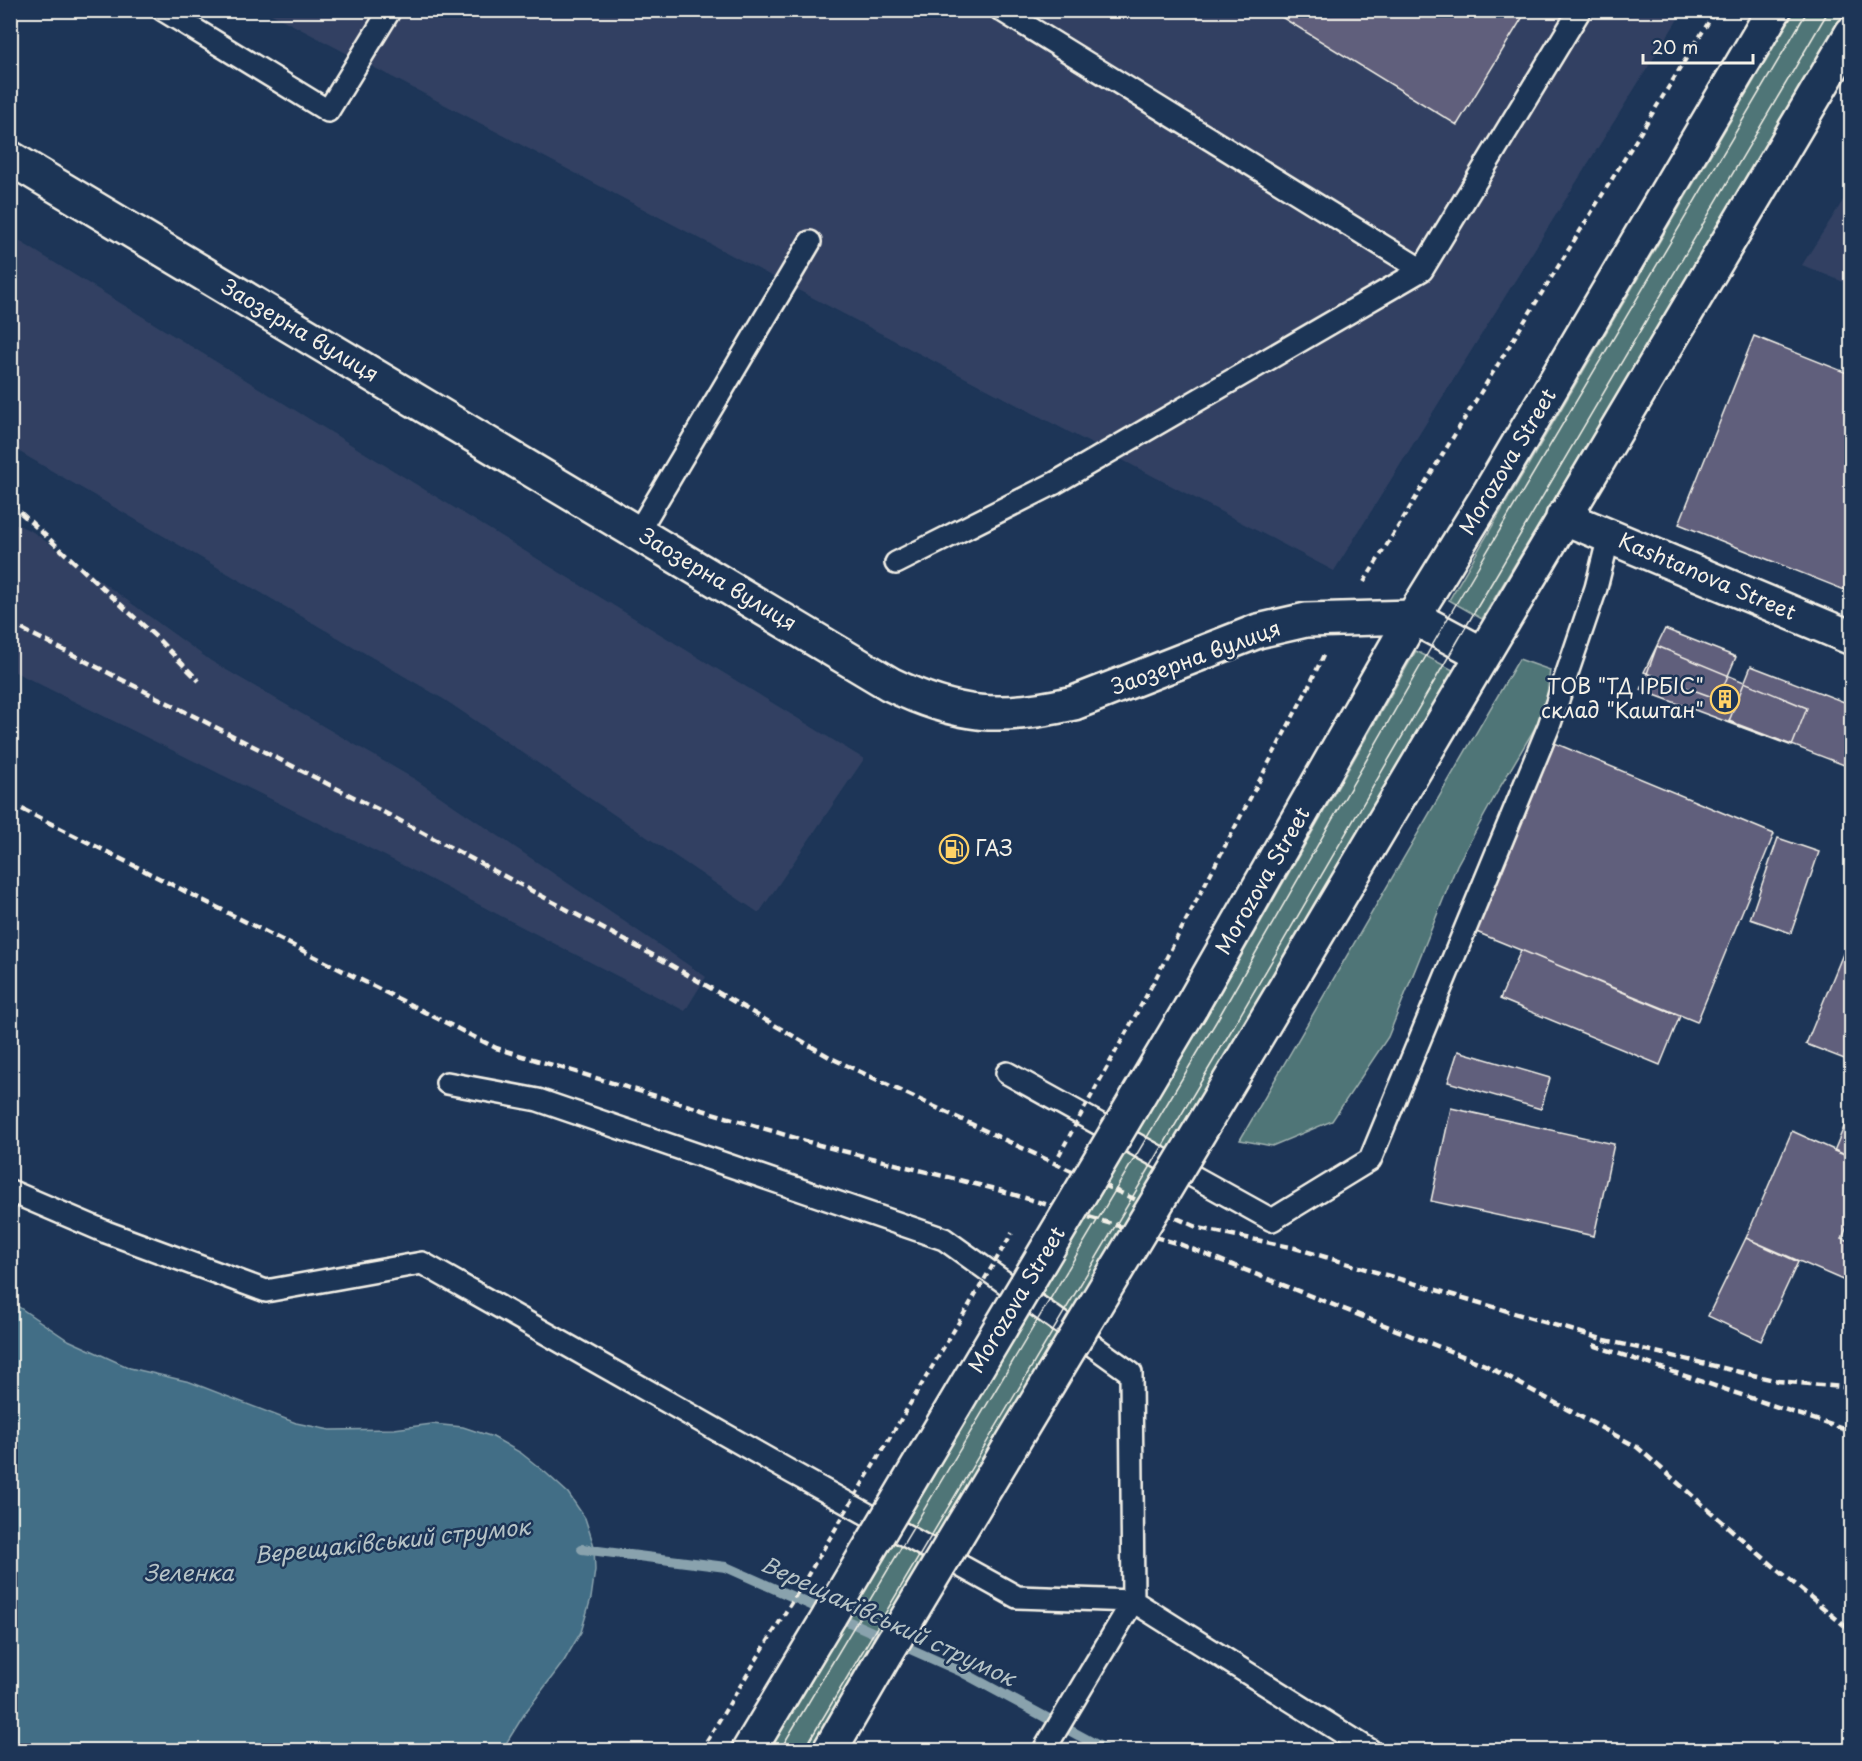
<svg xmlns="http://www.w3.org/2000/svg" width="1862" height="1761" font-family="'Playpen Sans',sans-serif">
<rect width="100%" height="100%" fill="#1d3557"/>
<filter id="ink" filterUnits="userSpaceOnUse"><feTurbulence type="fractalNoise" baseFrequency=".0167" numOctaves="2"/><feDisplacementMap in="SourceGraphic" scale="12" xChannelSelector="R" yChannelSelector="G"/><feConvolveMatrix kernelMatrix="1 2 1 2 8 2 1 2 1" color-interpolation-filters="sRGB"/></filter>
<g filter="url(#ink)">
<path fill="#314162" d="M266 11H1683L1334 571Z
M1851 188V285L1802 265Z
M11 236 864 759 759 913 445 700 11 447Z
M10 521 33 532 211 661 416 780 706 977 685 1011 383 855 11 670Z"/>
<path fill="#4f7577" stroke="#a2b3b0" stroke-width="1.5" d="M1795 11H1848L1482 619 1449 600Z
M1416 651 1455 671 819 1750H766L1219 995Z
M1519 659 1550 670 1545 711 1500 787 1457 865 1388 1037 1332 1121 1272 1146 1240 1140Z"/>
<path fill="#426e86" stroke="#89a2ad" stroke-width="1.5" d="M10 1301 66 1339 130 1368 190 1382 296 1423 330 1430 394 1429 432 1424 463 1427 493 1437 521 1453 546 1473 568 1493 585 1518 594 1546 595 1570 591 1598 581 1632 564 1661 525 1713 502 1750H11Z"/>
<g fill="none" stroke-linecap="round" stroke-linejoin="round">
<path stroke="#89a2ad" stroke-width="10" d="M582 1549 726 1567 962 1672 1106 1750"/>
</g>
<path fill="#615e7c" stroke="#f4f1e8" stroke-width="1.5" d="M1270 10H1527L1457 125Z
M1754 336 1852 375V593L1679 524Z
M1665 629 1736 657 1718 699 1644 672Z
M1657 646 1807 708 1792 746 1641 690Z
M1751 666 1852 705V768L1729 721Z
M1552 742 1774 834 1697 1022 1474 931Z
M1778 838 1819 852 1791 933 1750 919Z
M1852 932V1062L1806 1044Z
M1521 950 1680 1016 1660 1065 1500 999Z
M1458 1051 1550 1078 1541 1109 1448 1082Z
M1451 1108 1614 1144 1594 1236 1431 1201Z
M1852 1108V1158L1834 1151Z
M1792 1131 1852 1158V1216L1842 1238 1852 1242V1284L1746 1238Z
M1746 1238 1798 1262 1761 1341 1708 1316Z"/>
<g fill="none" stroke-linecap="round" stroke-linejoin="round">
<g stroke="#f4f1e8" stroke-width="26">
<path id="lane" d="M163 10 328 111 390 10
M1001 10 1422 270
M638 532 810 242
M896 563 1055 483 1422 270 1580 10
M1007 1073 1272 1220 1370 1160 1549 726 1596 588 1609 536
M447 1083 538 1100 944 1239 1131 1373 1133 1601 1044 1750
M10 1191 106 1232 266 1291 422 1263 791 1472 1017 1597 1133 1601 1370 1750"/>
</g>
<g stroke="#f4f1e8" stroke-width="38">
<path id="street" d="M10 158 890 684C958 717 1001 720 1074 703L1258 631 1306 620 1413 617 1482 654"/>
</g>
<g stroke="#f4f1e8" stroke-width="38">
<path id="secondary" d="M1563 517 1852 638
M1191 1007 1413 617 1490 492 1774 10
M1252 1044 1852 33
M749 1750 830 1615
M830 1750 888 1650"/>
</g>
<path stroke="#f4f1e8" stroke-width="4" stroke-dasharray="6 4.5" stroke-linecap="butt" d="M1364 582 1716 10
M1151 987 1307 690 1324 654
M701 1750 796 1595"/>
<use href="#lane" stroke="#1d3557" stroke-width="21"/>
<use href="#street" stroke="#1d3557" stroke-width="33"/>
<use href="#secondary" stroke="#1d3557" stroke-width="33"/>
<path stroke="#f4f1e8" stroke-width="1.5" d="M780 1750 1216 1022 1456 604 1808 10
M804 1750 1231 1031 1471 618 1829 10"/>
<path stroke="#f4f1e8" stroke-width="4.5" stroke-dasharray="9 4.5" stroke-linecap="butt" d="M10 503 156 637 199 681
M10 623 393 817 662 960 833 1059 1054 1163 1199 1228 1295 1248 1605 1340 1778 1381 1852 1388
M10 803 496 1048 819 1145 995 1189 1182 1245 1485 1365 1637 1447 1752 1548 1852 1632
M1593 1345 1852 1432"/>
<g stroke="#f4f1e8" stroke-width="38" stroke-linecap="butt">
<path id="secondary-bridge" d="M830 1615 1191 1007
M888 1650 1252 1044"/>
</g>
<path stroke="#f4f1e8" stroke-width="4" stroke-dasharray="6 4.5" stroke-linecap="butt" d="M1059 1155 1151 987
M796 1595 1012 1233"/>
<use href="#secondary-bridge" stroke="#1d3557" stroke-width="33"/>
</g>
</g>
<defs>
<g id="building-ring" transform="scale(1.5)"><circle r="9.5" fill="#1d3557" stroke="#ffd166" stroke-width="1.5"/><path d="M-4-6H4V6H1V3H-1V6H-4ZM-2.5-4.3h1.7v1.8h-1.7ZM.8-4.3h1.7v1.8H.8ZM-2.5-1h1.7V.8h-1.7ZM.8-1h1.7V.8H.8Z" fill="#ffd166"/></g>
<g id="fuel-ring" transform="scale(1.5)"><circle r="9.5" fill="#1d3557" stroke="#ffd166" stroke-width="1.5"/><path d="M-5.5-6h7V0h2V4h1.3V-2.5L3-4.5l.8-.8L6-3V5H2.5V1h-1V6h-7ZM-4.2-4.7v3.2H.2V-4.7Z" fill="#ffd166"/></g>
</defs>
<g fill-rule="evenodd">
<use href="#building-ring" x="1725" y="699"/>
<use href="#fuel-ring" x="954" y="849"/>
</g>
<g text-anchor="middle" stroke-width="5" stroke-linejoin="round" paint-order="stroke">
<g font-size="21" fill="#f4f1e8" stroke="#1d3557">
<text transform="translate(300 331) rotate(31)" y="7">Заозерна вулиця</text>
<text transform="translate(1508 462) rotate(-59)" y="7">Morozova Street</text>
<text transform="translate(1707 577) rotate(23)" y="7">Kashtanova Street</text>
<text transform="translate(718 580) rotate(31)" y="7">Заозерна вулиця</text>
<text transform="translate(1196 658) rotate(-20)" y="7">Заозерна вулиця</text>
<text transform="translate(1263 881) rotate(-60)" y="7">Morozova Street</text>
<text transform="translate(1017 1300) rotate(-59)" y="7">Morozova Street</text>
</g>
<g font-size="21" fill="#f4f1e8" stroke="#1d3557" text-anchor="end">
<text x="1704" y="694">ТОВ "ТД ІРБІС"<tspan x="1704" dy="24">склад "Каштан"</tspan></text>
<text x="975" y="856" text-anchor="start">ГАЗ</text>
</g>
<g font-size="22" font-style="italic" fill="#b6c3c6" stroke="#1d3557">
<text transform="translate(392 1541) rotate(-6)" y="8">Верещаківський струмок</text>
<text x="189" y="1581">Зеленка</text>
<text transform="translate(888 1621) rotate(25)" y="8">Верещаківський струмок</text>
</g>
</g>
<rect width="1862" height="1761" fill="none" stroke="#1d3557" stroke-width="36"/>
<rect x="18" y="18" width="1826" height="1725" fill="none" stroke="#f4f1e8" stroke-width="2" filter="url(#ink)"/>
<path d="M1643 54v9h110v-9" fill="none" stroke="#f4f1e8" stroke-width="3"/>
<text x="1652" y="54" font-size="18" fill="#f4f1e8" stroke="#1d3557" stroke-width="4.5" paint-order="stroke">20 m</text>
</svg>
